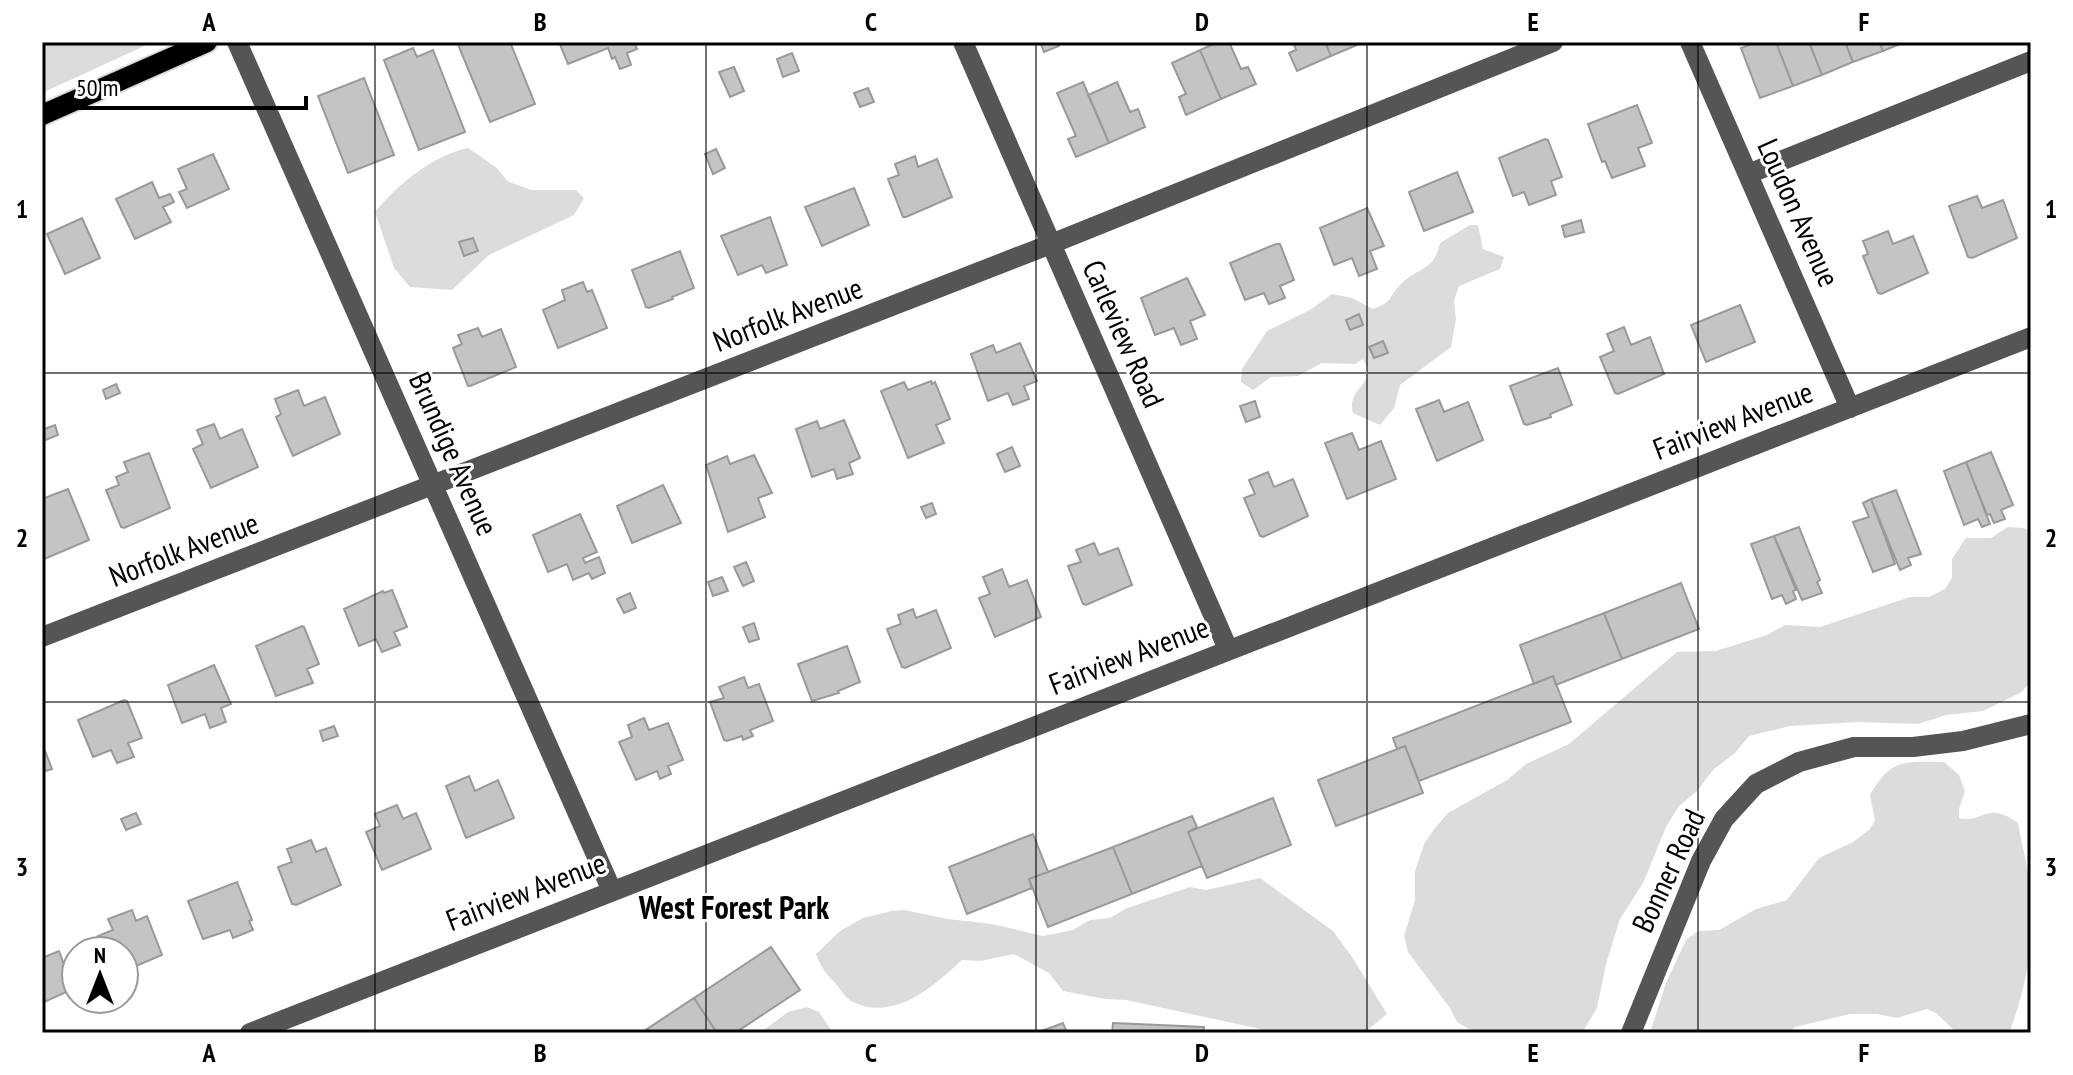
<svg xmlns="http://www.w3.org/2000/svg" width="2073" height="1075" font-family="'PT Sans Narrow',sans-serif">
<rect width="100%" height="100%" fill="#fff"/>
<path fill="#dcdcdc" d="M42 42H153L42 93Z
M468 148 497 168 507 181 531 190H576L584 198 574 215 489 255 452 290 410 287 394 268 375 212C397 185 433 155 468 148Z
M1470 225H1478L1483 249 1504 257 1500 269 1459 286 1454 301 1456 319 1451 347 1400 385 1394 408 1380 425 1353 413C1346 386 1379 386 1363 359L1355 364 1322 363 1298 376 1271 377 1253 390 1241 382 1242 369 1267 331 1310 310 1332 294 1352 298 1373 309C1396 300 1386 299 1401 284 1419 266 1433 273 1440 243Z
M2008 527 2024 528 2031 532V682L2020 693 1983 711 1946 715 1918 724 1858 722 1790 726 1749 736 1735 753 1713 770 1697 791 1679 806 1666 827 1643 883 1620 919 1606 964 1597 1008 1582 1033H1476L1457 1022 1450 1008 1408 952 1404 936 1415 900V871L1424 844 1435 828 1448 813 1507 780 1526 764 1569 744 1677 652 1716 651 1767 635 1785 625 1820 627 1910 597H1929L1945 589 1952 578V559L1966 538H1991Z
M1944 762 1959 775 1965 791 1959 809V818C1984 824 1986 800 2018 823 2022 847 2030 873 2031 897 2034 945 2026 989 2009 1033H1957L1936 1013 1927 1009 1897 1018 1877 1014H1850L1795 1027 1787 1033H1650L1666 983 1686 940 1698 931 1719 930 1756 909 1787 900 1819 858 1853 842 1869 830 1875 821 1870 795C1891 758 1904 762 1944 762Z
M1260 878 1333 931 1352 957 1387 1014 1364 1033 1265 1030 1126 1000 1105 999 1063 991 1049 973 1014 954 980 961 962 960C934 986 894 1022 853 1002 846 999 841 990 836 984 826 974 821 967 816 954L840 931 863 918 892 911 904 910 948 919 992 924 1043 936 1073 930 1090 920 1110 918 1127 908 1190 887 1206 890Z
M807 1007 819 1012 833 1033H760L788 1012Z"/>
<path fill="#c4c4c4" stroke="#999" stroke-width="2" d="M457 42H510L535 104 490 122Z
M559 42H634L637 49 627 53 631 65 620 69 615 57 612 59 608 48 568 64Z
M1040 42H1058L1059 46 1044 52Z
M1218 42H1229L1241 69 1248 67 1256 84 1221 99 1200 50Z
M1293 42H1325L1331 56 1297 71 1289 53 1296 50Z
M1325 42H1364L1331 56Z
M1757 42H1776L1793 86 1760 98 1741 48Z
M1776 42H1809L1822 75 1793 86Z
M1809 42H1845L1853 62 1822 75Z
M1845 42H1879L1883 51 1853 62Z
M1879 42H1905L1883 51Z
M413 48 417 57 433 50 465 132 419 150 384 60Z
M1200 50 1221 99 1186 115 1179 97 1186 94 1172 63Z
M792 53 799 71 783 77 777 59Z
M734 67 744 91 730 97 719 72Z
M364 78 394 155 348 173 318 96Z
M1083 82 1109 143 1076 157 1068 139 1076 136 1057 93Z
M1117 82 1130 112 1138 109 1145 127 1109 143 1088 95Z
M868 88 874 102 860 107 854 93Z
M1637 105 1652 143 1638 148 1645 166 1612 178 1605 161 1602 162 1588 124Z
M1545 139 1548 140 1562 177 1551 181 1556 195 1529 205 1524 192 1513 196 1499 158Z
M716 149 725 168 713 174 705 154Z
M213 154 229 189 187 208 179 192 187 189 178 169Z
M915 156 918 167 937 159 952 197 906 217H903L888 179 899 175 895 164Z
M1457 172 1473 212 1424 231 1409 192Z
M152 182 159 198 170 194 174 202 163 207 171 222 135 239 116 199Z
M854 188 869 225 822 246 805 207Z
M1977 196 1982 208 2003 200 2017 238 1972 258 1968 257 1949 206Z
M1367 208 1384 246 1370 251 1377 269 1359 276 1352 258 1334 265 1320 228Z
M770 217 787 265 766 273 762 265 738 275 721 236Z
M82 218 100 258 65 274 47 234Z
M1581 220 1584 232 1565 237 1562 226Z
M1888 231 1893 244 1913 236 1928 273 1881 294 1878 293 1863 256 1868 254 1863 241Z
M473 238 478 251 464 256 459 242Z
M1276 244H1280L1294 280 1280 286 1285 298 1269 304 1264 293 1245 300 1230 263Z
M680 251 694 288 672 297 673 299 649 308 646 307 632 270Z
M1187 278 1205 315 1190 321 1197 339 1181 345 1174 328 1155 335 1141 298Z
M583 282 587 292 592 290 607 328 558 348 543 310 565 300 562 290Z
M1740 305 1755 342 1706 362 1691 325Z
M1359 314 1363 325 1350 330 1346 320Z
M1624 327 1631 345 1650 337 1664 374 1618 394 1615 393 1600 357 1614 351 1607 334Z
M478 328 482 337 501 329 516 367 470 386H468L453 348 462 344 458 335Z
M1383 341 1388 353 1374 358 1369 347Z
M1020 343 1037 381 1024 386 1029 399 1013 405 1008 393 988 401 971 354 993 345 996 353Z
M1558 368 1572 405 1550 414 1551 417 1527 425 1524 424 1510 386Z
M931 381 932 384 935 382 950 419 936 425 944 443 908 458 881 391 904 382 908 390Z
M116 384 120 393 106 399 103 390Z
M298 390 304 406 325 397 340 434 293 456 276 417 281 414 275 399Z
M1439 400 1444 412 1468 402 1483 440 1437 461 1416 409Z
M1255 401 1260 417 1246 422 1240 406Z
M844 420 860 458 849 463 853 474 837 479 834 469 812 477 796 429 817 421 820 429Z
M214 424 220 439 242 429 258 467 211 488 193 449 203 444 197 430Z
M55 425 58 435 43 441 42 430Z
M1352 433 1359 450 1381 441 1396 479 1347 499 1325 443Z
M1012 447 1020 466 1005 472 997 454Z
M1991 452 2013 505 2001 510 2005 519 1994 523 1990 514 1987 515 1966 462Z
M149 453 170 508 124 528 121 527 106 490 119 485 116 477 128 472 124 462Z
M754 455 772 493 758 498 765 517 728 532 706 465 727 456 730 464Z
M1966 462 1990 524 1982 527 1978 519 1964 525 1944 471Z
M1268 472 1274 487 1293 479 1308 516 1263 537 1260 536 1244 498 1255 494 1249 480Z
M663 485 681 523 632 543 617 506Z
M68 489 89 540 42 560V499Z
M1896 490 1921 554 1908 558 1911 565 1900 570 1871 499Z
M1871 499 1895 564 1873 572 1853 522 1869 517 1863 503Z
M932 503 936 514 926 518 921 507Z
M580 514 597 552 583 558 585 563 599 557 605 573 592 579 589 573 573 580 567 564 548 572 533 535Z
M1799 527 1820 580 1817 582 1822 593 1802 600 1774 536Z
M1774 536 1796 590 1793 591 1796 599 1786 604 1782 595 1772 599 1751 544Z
M1094 543 1099 555 1118 548 1132 585 1086 605 1083 604 1068 566 1081 562 1076 550Z
M746 562 754 581 743 586 734 567Z
M1002 569 1009 587 1027 580 1041 617 995 637 979 598 990 594 983 577Z
M722 577 728 591 713 596 708 582Z
M1681 583 1699 629 1622 659 1604 613Z
M392 590 407 627 394 632 400 645 382 652 376 639 359 646 344 609 383 591 384 593Z
M630 593 636 608 624 613 617 599Z
M913 609 916 618 936 610 951 648 905 668 902 667 887 629 901 624 898 615Z
M1604 613 1622 659 1556 685 1553 676 1534 684 1520 645Z
M754 623 759 639 749 642 743 627Z
M302 626 304 627 319 664 307 669 313 683 276 696 256 646Z
M847 646 860 682 838 691 839 693 812 701 798 664Z
M214 665 231 704 221 708 226 722 210 728 205 714 182 723 168 685Z
M1553 676 1571 722 1419 781 1405 746 1397 749 1393 738Z
M744 677 748 688 759 684 773 721 750 730 753 736 743 740 742 736 727 741 724 740 710 702 724 698 719 687Z
M124 700 127 701 142 738 128 743 134 757 117 763 111 750 93 757 78 720Z
M644 718 649 730 668 723 683 760 668 766 671 774 660 779 657 771 636 780 619 742 632 737 628 725Z
M334 726 338 736 323 741 320 731Z
M42 743 52 769 42 772Z
M1405 746 1423 793 1336 826 1318 780Z
M469 776 475 791 498 780 514 818 466 838 446 786Z
M1273 798 1291 845 1207 878 1188 832Z
M397 805 403 819 416 813 431 849 382 870 366 832 380 826 375 814Z
M136 813 141 824 126 830 121 819Z
M1192 816 1197 827 1188 832 1202 866 1132 894 1113 847Z
M1033 834 1048 872 1029 879 1032 888 967 914 949 867Z
M311 840 316 852 326 848 341 885 296 905 292 904 278 867 292 862 287 849Z
M1113 847 1132 894 1048 927 1029 879Z
M237 882 252 920 249 921 253 930 233 938 230 930 203 939 188 901Z
M132 910 136 921 147 916 162 955 124 971V951H104L98 936 113 930 108 919Z
M771 947 800 990 735 1033H717L694 998Z
M59 951 73 989 42 1003V958Z
M694 998 717 1033H641Z
M1063 1023 1067 1033H1036Z
M1113 1023 1204 1027 1203 1033H1112Z"/>
<g fill="none" stroke-linecap="round" stroke-linejoin="round">
<g stroke="#dbdbdb" stroke-width="24">
<path id="major" d="M42 115 207 42"/>
</g>
<path stroke="#555" stroke-width="20" d="M237 42 612 891
M963 42 1228 649
M1690 42 1850 408
M1748 174 2031 61
M42 637 1051 244 1553 42
M250 1033 2031 337
M1631 1033 1701 861 1724 819 1756 784 1799 762 1854 747H1913L1963 741 2031 724"/>
<use href="#major" stroke="#000" stroke-width="20"/>
</g>
<path fill="none" stroke="#000" stroke-width="2" stroke-opacity="0.55" d="M375 42V1033M706 42V1033M1036 42V1033M1367 42V1033M1698 42V1033M42 373H2031M42 702H2031"/>
<g text-anchor="middle" stroke-width="6" stroke-linejoin="round" paint-order="stroke">
<g font-size="30" fill="#000" stroke="#fff">
<text transform="translate(1798 213) rotate(66)" y="10">Loudon Avenue</text>
<text transform="translate(788 315) rotate(-21)" y="10">Norfolk Avenue</text>
<text transform="translate(1123 334) rotate(66)" y="10">Carleview Road</text>
<text transform="translate(1733 421) rotate(-21)" y="10">Fairview Avenue</text>
<text transform="translate(453 454) rotate(66)" y="10">Brundige Avenue</text>
<text transform="translate(184 550) rotate(-21)" y="10">Norfolk Avenue</text>
<text transform="translate(1129 656) rotate(-21)" y="10">Fairview Avenue</text>
<text transform="translate(1669 871) rotate(-65)" y="10">Bonner Road</text>
<text transform="translate(526 892) rotate(-21)" y="10">Fairview Avenue</text>
</g>
<g font-size="32" font-weight="bold" fill="#000" stroke="#fff">
<text x="734" y="919">West Forest Park</text>
</g>
</g>
<rect width="2073" height="1075" fill="none" stroke="#ffffff" stroke-width="88"/>
<g transform="translate(100 975)"><circle r="38" fill="#ffffff" stroke="#999999" stroke-width="2"/>
<path d="M0-6L14 30L0 20L-14 30Z" fill="#000000"/>
<text y="-12" font-size="22" font-weight="bold" text-anchor="middle" fill="#000000">N</text>
</g>
<path d="M64 96v12h242v-12" fill="none" stroke="#000000" stroke-width="4"/>
<text x="76" y="96" font-size="24" fill="#000000" stroke="#ffffff" stroke-width="6" paint-order="stroke">50 m</text>
<rect x="44" y="44" width="1985" height="987" fill="none" stroke="#000" stroke-width="3"/>
<g font-size="26" text-anchor="middle" font-weight="bold" fill="#000">
<text x="209" y="31">A</text>
<text x="540" y="31">B</text>
<text x="871" y="31">C</text>
<text x="1202" y="31">D</text>
<text x="1533" y="31">E</text>
<text x="1864" y="31">F</text>
<text x="22" y="218">1</text>
<text x="2051" y="218">1</text>
<text x="22" y="547">2</text>
<text x="2051" y="547">2</text>
<text x="22" y="876">3</text>
<text x="2051" y="876">3</text>
<text x="209" y="1062">A</text>
<text x="540" y="1062">B</text>
<text x="871" y="1062">C</text>
<text x="1202" y="1062">D</text>
<text x="1533" y="1062">E</text>
<text x="1864" y="1062">F</text>
</g>
</svg>
